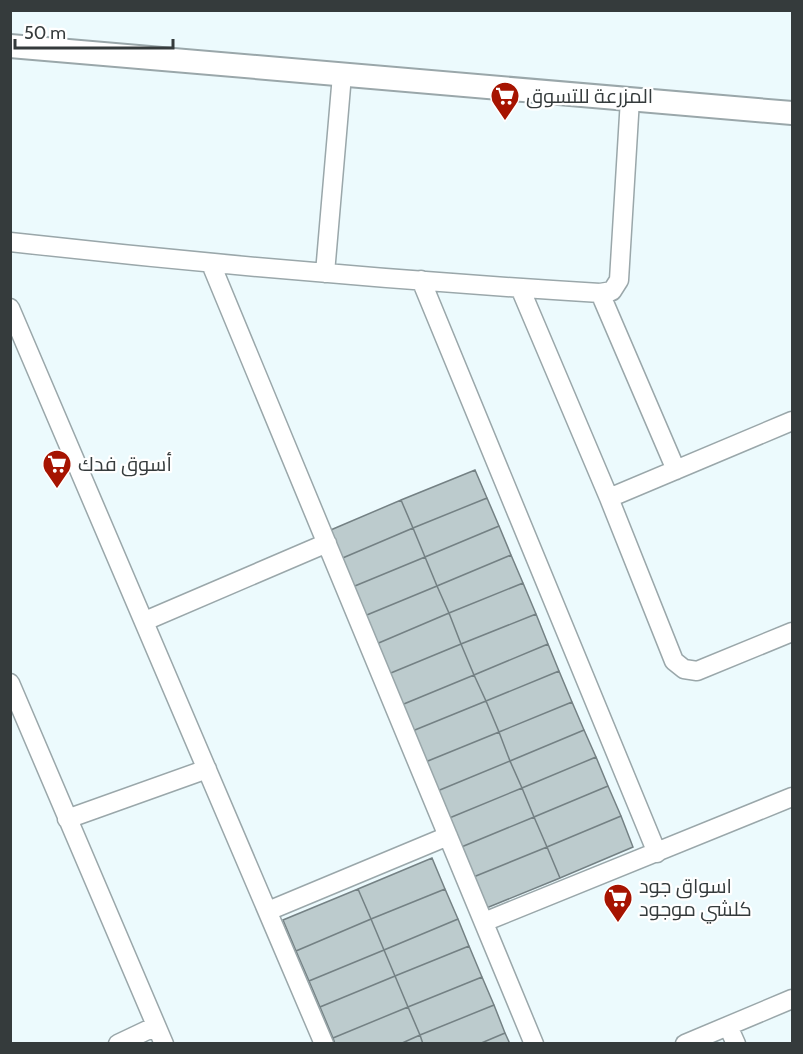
<svg xmlns="http://www.w3.org/2000/svg" width="803" height="1054" font-family="Cabin,Cairo,sans-serif">
<rect width="100%" height="100%" fill="#ecfafd"/>
<path fill="#bccbcd" stroke="#748184" stroke-width="1.5" d="M475 470 487 498 413 528 401 500Z
M487 498 499 526 425 557 413 528Z
M401 500 413 528 338 560 326 532Z
M499 526 511 555 437 586 425 557Z
M413 528 425 557 350 588 338 560Z
M511 555 523 583 449 613 437 586Z
M425 557 437 586 362 617 350 588Z
M523 583 536 614 461 644 449 613Z
M437 586 449 613 374 645 362 617Z
M449 613 461 644 386 675 374 645Z
M536 614 548 644 474 675 461 644Z
M461 644 474 675 399 706 386 675Z
M548 644 559 671 486 701 474 675Z
M559 671 572 702 499 732 486 701Z
M474 675 486 701 410 732 399 706Z
M486 701 499 732 423 763 410 732Z
M572 702 584 730 510 761 499 732Z
M584 730 596 757 522 788 510 761Z
M499 732 510 761 435 792 423 763Z
M596 757 608 786 534 817 522 788Z
M510 761 522 788 447 819 435 792Z
M608 786 621 816 547 847 534 817Z
M522 788 534 817 459 848 447 819Z
M621 816 633 847 560 878 547 847Z
M534 817 547 847 471 878 459 848Z
M547 847 560 878 484 909 471 878Z
M432 858 445 889 371 919 358 889Z
M358 889 371 919 296 951 283 920Z
M445 889 458 919 384 950 371 919Z
M371 919 384 950 309 981 296 951Z
M458 919 469 946 395 976 384 950Z
M469 946 482 977 408 1007 395 976Z
M384 950 395 976 320 1007 309 981Z
M395 976 408 1007 333 1038 320 1007Z
M482 977 494 1005 420 1035 408 1007Z
M494 1005 505 1033 479 1044H423L420 1035Z
M408 1007 420 1035 400 1044H335L333 1038Z
M505 1033 510 1044H479Z
M420 1035 423 1044H400Z"/>
<g fill="none" stroke-linecap="round" stroke-linejoin="round">
<g stroke="#9aa7aa" stroke-width="21">
<path id="minor" d="M10 242C206 264 403 281 600 293L612 291 619 280 630 99
M211 264 534 1044
M325 273 342 75
M421 280 657 853
M520 288 609 498 674 661 684 669 697 671 792 632
M600 293 676 470
M10 308 324 1044
M609 498 792 421
M145 621 327 543
M10 683 164 1044
M67 819 207 769
M268 911 448 836
M484 922 792 797
M728 1026 736 1044
M118 1044 156 1026
M685 1044 792 999"/>
</g>
<g stroke="#9aa7aa" stroke-width="26">
<path id="tertiary" d="M10 46 792 113"/>
</g>
<use href="#minor" stroke="#fff" stroke-width="18"/>
<use href="#tertiary" stroke="#fff" stroke-width="22"/>
</g>
<defs>
<g id="supermarket-pin" transform="scale(1.5)"><path d="M0 17L-7.5 6A9.5 9.5 0 1 1 7.5 6Z" fill="#a61401" stroke="#fff"/><path d="M-6-5.5h2.5l.6 2H6L4.5 2H-2.5L-4.4-4H-6ZM-1.5 3.2a1.3 1.3 0 1 0 .1 0ZM3 3.2a1.3 1.3 0 1 0 .1 0Z" fill="#fff"/></g>
</defs>
<g fill-rule="evenodd">
<use href="#supermarket-pin" x="505" y="96"/>
<use href="#supermarket-pin" x="57" y="464"/>
<use href="#supermarket-pin" x="618" y="898"/>
</g>
<g text-anchor="middle" stroke-width="4.5" stroke-linejoin="round" paint-order="stroke">
<g font-size="20" fill="#353b3c" stroke="#fff" text-anchor="start">
<text x="526" y="103">المزرعة للتسوق</text>
<text x="78" y="471">أسوق فدك</text>
<text x="639" y="893">اسواق جود<tspan x="639" dy="23">كلشي موجود</tspan></text>
</g>
</g>
<rect width="803" height="1054" fill="none" stroke="#353b3c" stroke-width="24"/>
<path d="M15 39v9h158v-9" fill="none" stroke="#353b3c" stroke-width="3"/>
<text x="24" y="39" font-size="18" fill="#353b3c" stroke="#ffffff" stroke-width="4.5" paint-order="stroke">50 m</text>
</svg>
